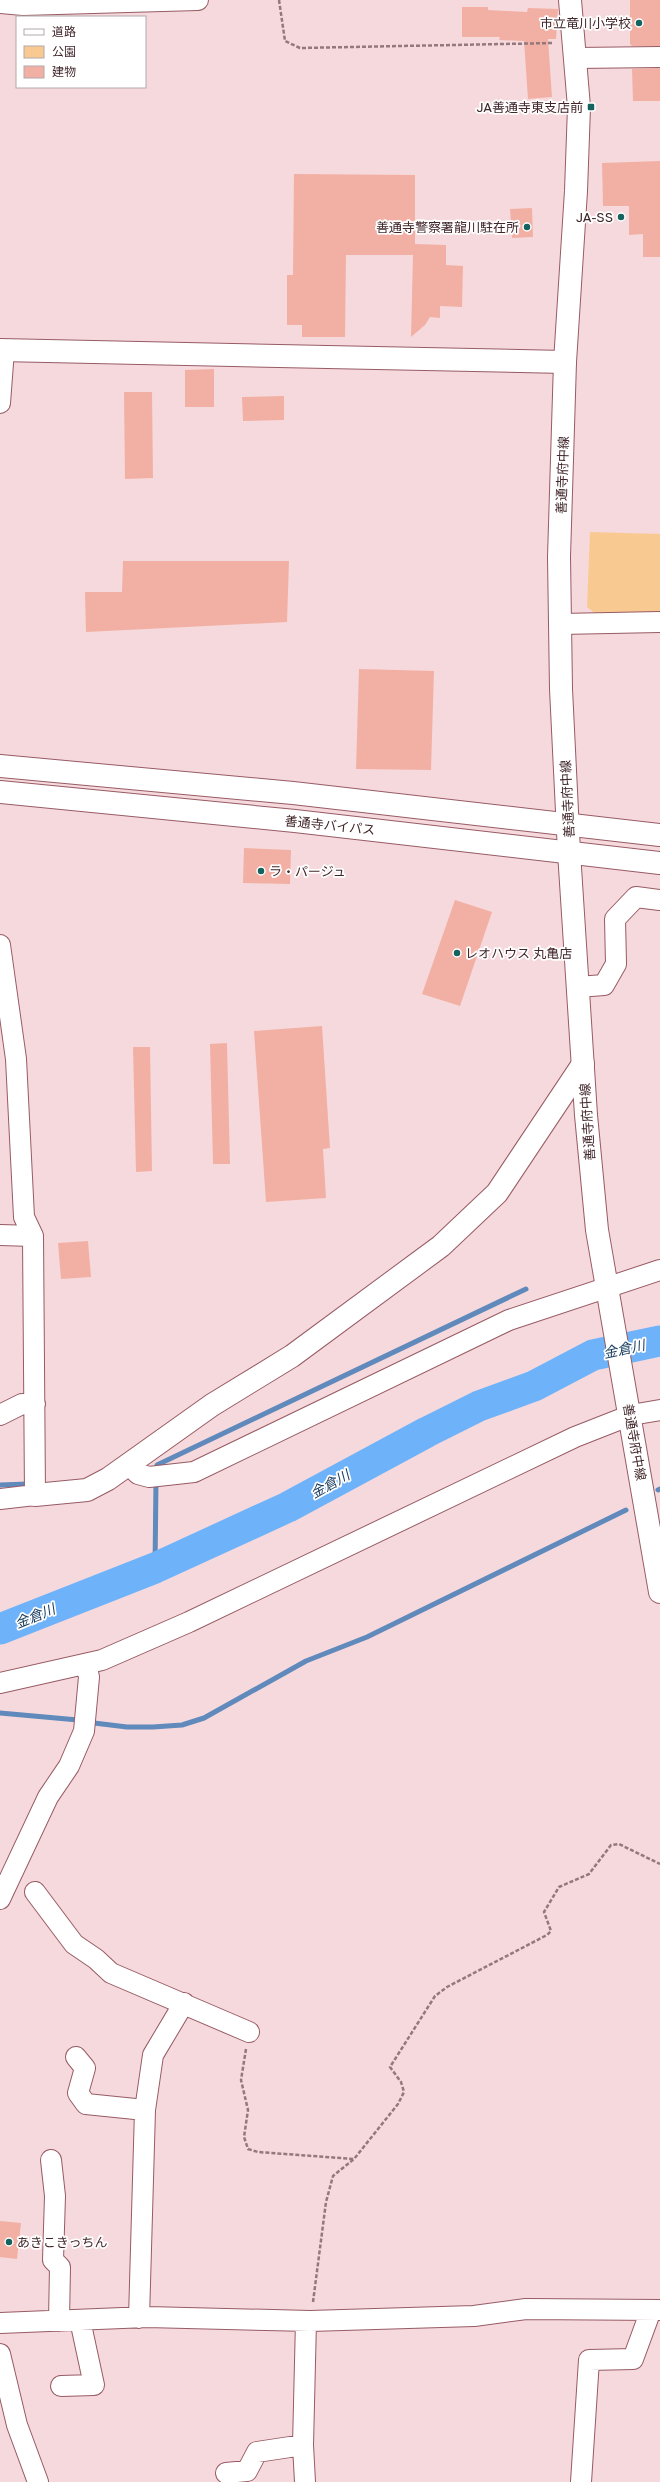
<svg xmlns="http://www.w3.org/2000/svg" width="660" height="2482" font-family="'Golos Text','Noto Sans JP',sans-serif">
<rect width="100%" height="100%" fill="#f6d9dc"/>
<path fill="#f9c992" d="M590 532 660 534V621L602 619 587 607Z"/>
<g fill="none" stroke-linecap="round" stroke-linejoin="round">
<path stroke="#6089bc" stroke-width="5" d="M157 1473V1465L526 1289
M0 1485 28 1484
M658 1490 660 1489
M155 1568 156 1481
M0 1713 78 1720
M94 1723 127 1727H153L182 1725 204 1718 306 1661 367 1637 626 1510"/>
<path stroke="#6eb3fa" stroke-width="31" d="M0 1629 155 1568 288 1507 427 1432 479 1406 534 1386 593 1355 660 1341"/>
</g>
<path fill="#f2b0a4" d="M630 0H660V46H632L630 44Z
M462 7H488V10L527 12 528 8 558 9 556 39H548L552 97 528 99 524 41 499 40 500 37H462Z
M660 68V101H633L632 69Z
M660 161V257H643V234L629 235V206H603L602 163Z
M294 174 415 175V244L446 245V265L463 266 462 307 440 306V318L430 317 425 325 411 337 413 255H346L345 337H302V325H287V275H293Z
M532 208 533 237 512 238 510 209Z
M214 369V407H185V370Z
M124 392H152L153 478 125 479Z
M284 396V420L243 421 242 397Z
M123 561H289L287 622 86 632 85 592H122Z
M359 669 434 671 431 770 356 769Z
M244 848 291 850 290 884 243 883Z
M455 900 492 912 460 1006 422 994Z
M322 1026 330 1148 323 1149 326 1198 266 1202 254 1031Z
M227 1043 230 1164H213L210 1044Z
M133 1047H150L152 1171 136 1172Z
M88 1241 91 1277 61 1279 58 1243Z
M0 2221 21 2223 17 2259 0 2257Z"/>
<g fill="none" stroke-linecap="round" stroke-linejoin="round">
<g stroke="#975b64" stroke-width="22">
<path id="minor" d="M0 3 23 5 198 0
M576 58 660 57
M0 403 4 350
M560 624 660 622
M0 945 16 1059 24 1217 33 1236 35 1495 0 1499
M578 987 604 985 616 964 615 919 636 897 660 900
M0 1235 33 1236
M0 1415 22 1404H35
M129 1465 138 1474 149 1477 194 1472 509 1320 660 1270
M0 1683 102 1660 189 1622 575 1437 631 1415 660 1410
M35 1892 74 1944 96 1959 111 1973 249 2032
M0 1899 48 1797 69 1766 84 1731 89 1677 86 1664
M76 2057 85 2068 78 2093 86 2104 145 2110
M51 2160 55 2196 53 2260 60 2267 59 2321
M139 2318 145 2110 153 2055 184 2003
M0 2323 147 2317 310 2321 474 2316 526 2309 660 2310
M0 2354 17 2425 38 2482
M61 2386 94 2385 80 2320
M226 2473 247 2471 257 2452 303 2445
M305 2482 303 2445 306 2321
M581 2482 589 2360 633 2359 651 2310"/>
</g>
<g stroke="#975b64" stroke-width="24">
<path id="tertiary" d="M0 350 565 362
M35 1495 87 1490 108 1479 212 1405 292 1356 441 1246 497 1193 583 1064"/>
</g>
<g stroke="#975b64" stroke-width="24">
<path id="primary" d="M570 0 579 107 576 191 565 362 559 557 561 689 569 852 586 1115 597 1230 660 1592"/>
</g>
<g stroke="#975b64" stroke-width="24">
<path id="trunk" d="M0 766 293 793 660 835
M0 792 295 821 660 863"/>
</g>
<path stroke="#94787c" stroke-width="2.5" stroke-dasharray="4 2" stroke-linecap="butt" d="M279 0 285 41 300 48 554 43
M246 2049 241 2080 248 2110 244 2137 248 2149 258 2152 354 2159
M313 2302 326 2202 333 2176 354 2159 398 2104 404 2092 401 2082 390 2067 435 1996 447 1987 547 1935 551 1931 544 1912 559 1887 589 1874 611 1845 619 1844 660 1864"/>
<use href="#minor" stroke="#fff" stroke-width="20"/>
<use href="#tertiary" stroke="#fff" stroke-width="22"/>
<use href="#primary" stroke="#fff" stroke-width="22"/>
<use href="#trunk" stroke="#fff" stroke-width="22"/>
</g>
<g fill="#14635f" stroke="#fff" stroke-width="1.5">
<circle cx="639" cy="23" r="4"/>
<rect x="587" y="103" width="8" height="8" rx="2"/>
<circle cx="621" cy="217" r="4"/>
<circle cx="527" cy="227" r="4"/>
<circle cx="261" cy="871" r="4"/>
<circle cx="457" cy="953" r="4"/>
<circle cx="9" cy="2242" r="4"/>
</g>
<g text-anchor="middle" stroke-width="3.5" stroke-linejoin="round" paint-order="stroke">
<g font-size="13" fill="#41272b" stroke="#fff" text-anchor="end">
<text x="631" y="28">市立竜川小学校</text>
<text x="583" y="112">JA善通寺東支店前</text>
<text x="613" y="222">JA-SS</text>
<text x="519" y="232">善通寺警察署龍川駐在所</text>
<text x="269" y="876" text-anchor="start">ラ・パージュ</text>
<text x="465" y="958" text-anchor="start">レオハウス 丸亀店</text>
<text x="17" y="2247" text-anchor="start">あきこきっちん</text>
</g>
<g font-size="13" fill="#41272b" stroke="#fff">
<text transform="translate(562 475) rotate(-88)" y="5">善通寺府中線</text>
<text transform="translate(567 799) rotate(-93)" y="5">善通寺府中線</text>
<text transform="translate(330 825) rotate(6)" y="5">善通寺バイパス</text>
<text transform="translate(587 1122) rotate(-94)" y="5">善通寺府中線</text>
<text transform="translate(635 1442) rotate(80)" y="5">善通寺府中線</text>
</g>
<g font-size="14" font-style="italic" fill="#15395b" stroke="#fff">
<text transform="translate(624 1349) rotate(-12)" y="5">金倉川</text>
<text transform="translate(330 1484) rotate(-29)" y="5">金倉川</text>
<text transform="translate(35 1616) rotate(-22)" y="5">金倉川</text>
</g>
</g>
<rect x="16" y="16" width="130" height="72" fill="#ffffff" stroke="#b3a9aa"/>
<rect x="24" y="29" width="20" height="6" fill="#ffffff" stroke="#b3a9aa"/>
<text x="52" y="36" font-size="12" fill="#41272b">道路</text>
<rect x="24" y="46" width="20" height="12" fill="#f9c992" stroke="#b3a9aa"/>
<text x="52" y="56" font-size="12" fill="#41272b">公園</text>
<rect x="24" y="66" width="20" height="12" fill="#f2b0a4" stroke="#b3a9aa"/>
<text x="52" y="76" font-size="12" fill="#41272b">建物</text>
</svg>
